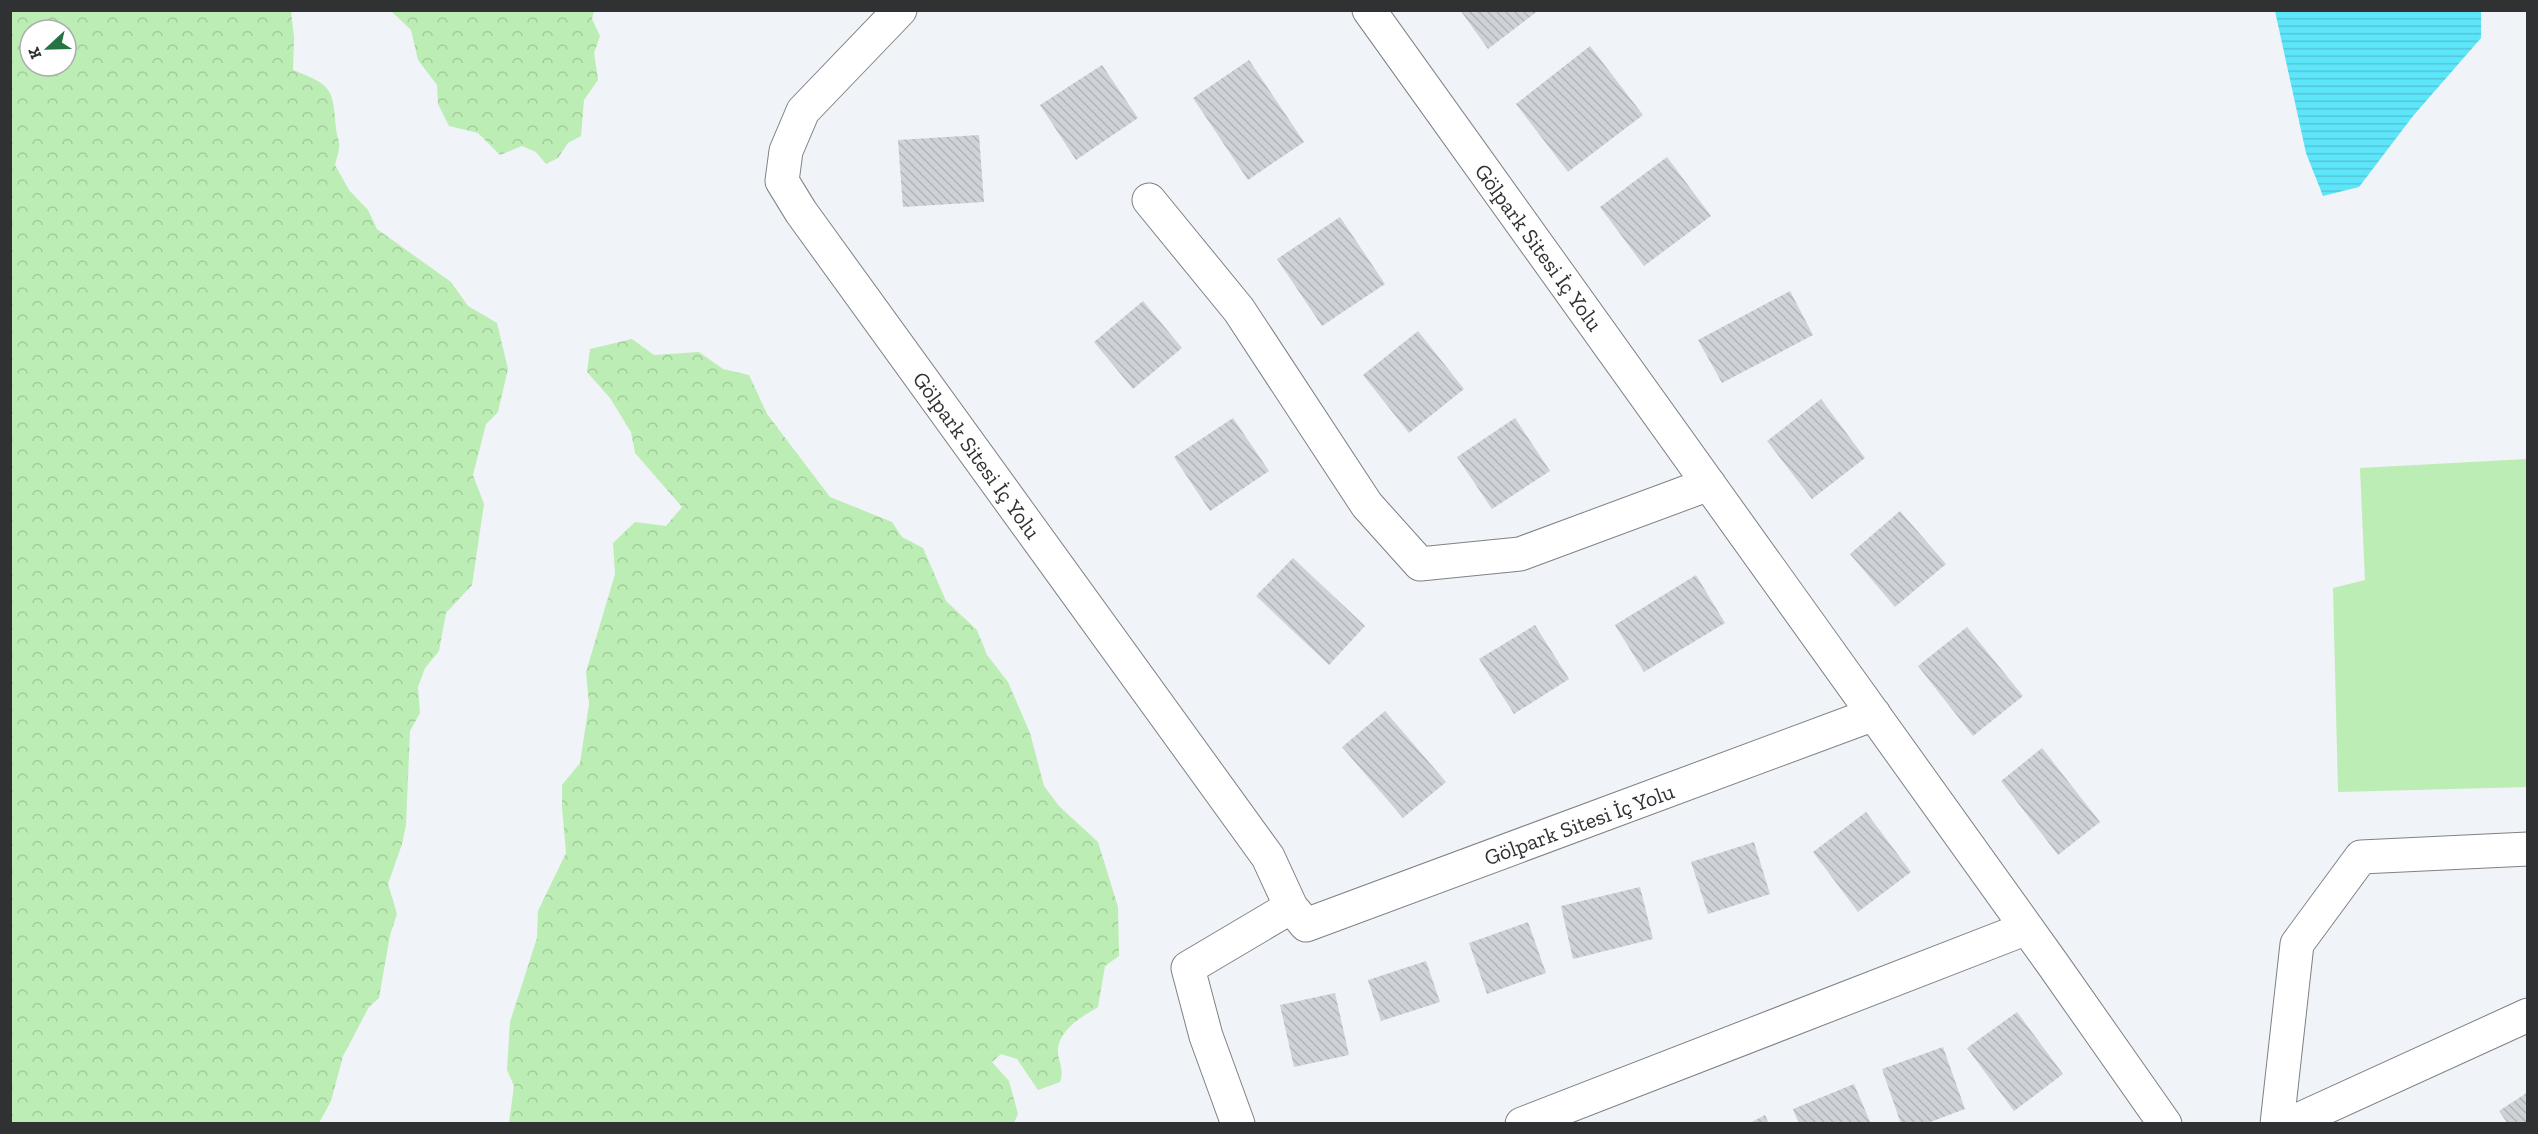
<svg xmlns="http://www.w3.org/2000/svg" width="2538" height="1134" font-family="'Zilla Slab',serif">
<defs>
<pattern id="forest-crowns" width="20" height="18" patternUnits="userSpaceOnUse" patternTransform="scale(1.5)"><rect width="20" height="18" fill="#bcedb4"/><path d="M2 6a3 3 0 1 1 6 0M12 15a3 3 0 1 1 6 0" fill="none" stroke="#a2cc9b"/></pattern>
<pattern id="water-rules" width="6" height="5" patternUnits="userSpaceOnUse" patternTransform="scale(1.5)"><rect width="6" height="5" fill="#5de6f9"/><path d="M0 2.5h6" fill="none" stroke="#51c6d6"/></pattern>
<pattern id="building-back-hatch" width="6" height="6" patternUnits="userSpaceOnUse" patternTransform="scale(1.5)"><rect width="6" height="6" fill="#cfd2d6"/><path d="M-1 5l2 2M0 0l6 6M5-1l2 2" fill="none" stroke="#b2b5b8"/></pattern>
</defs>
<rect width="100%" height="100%" fill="#f0f3f7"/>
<path fill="url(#forest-crowns)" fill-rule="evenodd" d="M10 11H291L294 37 293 70C331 85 333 87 336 128 336 134 340 141 339 147 339 153 336 159 335 165L349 190 368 210 377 229 451 282 468 306 497 323 508 369 498 412 486 424 473 475 484 504 472 585 446 613 439 651 425 668 418 687 420 713 410 731 406 825 402 844 388 884 397 914 390 935 379 998 369 1007 343 1056 331 1101 319 1123H11ZM30 30H66V66H30Z
M391 11H594L592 19 600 36 594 53 598 80 584 100 581 136 568 143 558 158 546 164 536 152 522 146 500 155 478 133 449 126 438 104 437 85 418 60 411 30Z
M632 339 654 355 699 352 723 369 749 375 767 414 830 497 892 522 902 537 923 548 946 601 977 630 987 655 1008 682 1017 703 1030 733 1044 786 1059 806 1098 842 1118 907 1119 956 1105 966 1098 1007C1083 1016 1061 1028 1058 1048 1057 1060 1065 1069 1060 1082L1038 1090 1017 1059 1001 1054 992 1062 1009 1081 1018 1114 1014 1123H509L514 1086 507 1070 510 1022 537 938 538 911 566 853 562 807V785L580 763 589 704 586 672 615 574 613 543 635 522 666 526 682 507 635 453 631 432 610 398 587 372 590 349Z"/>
<path fill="#bcedb4" d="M2527 459V787L2338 792 2333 588 2365 580 2360 468Z"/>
<path fill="url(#water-rules)" d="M2275 11H2481V38L2413 116 2359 187 2323 196 2306 153Z"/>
<path fill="url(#building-back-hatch)" d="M1460 10H1539L1488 49Z
M1590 46 1643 115 1568 172 1516 104Z
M1249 60 1304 142 1248 180 1193 98Z
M1102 65 1138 118 1076 160 1040 105Z
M979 135 984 202 903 207 898 140Z
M1667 157 1711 216 1644 266 1600 207Z
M1340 217 1385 284 1322 326 1277 259Z
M1790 291 1813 335 1722 383 1698 340Z
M1143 301 1182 348 1133 389 1094 342Z
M1418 331 1464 389 1409 433 1363 375Z
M1821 399 1865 458 1812 499 1767 441Z
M1233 418 1269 471 1210 511 1174 457Z
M1515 418 1550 471 1492 509 1457 457Z
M1900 511 1946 564 1895 607 1850 554Z
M1293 558 1365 626 1329 665 1256 596Z
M1696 575 1725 623 1644 672 1615 625Z
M1535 625 1569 679 1514 714 1479 659Z
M1967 627 2023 696 1973 736 1918 666Z
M1385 711 1446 782 1403 818 1342 747Z
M2042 748 2100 822 2058 855 2001 781Z
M1866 812 1911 872 1858 912 1813 852Z
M1754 842 1770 894 1708 914 1691 862Z
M1640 887 1653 939 1573 959 1561 906Z
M1528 922 1546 973 1487 994 1469 943Z
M1426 961 1440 1002 1381 1021 1368 980Z
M1335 993 1349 1055 1294 1067 1280 1005Z
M2017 1012 2063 1074 2014 1111 1967 1048Z
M1943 1047 1965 1109 1925 1124H1901L1882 1069Z
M1854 1084 1871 1124H1799L1793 1109Z
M2528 1092V1124H2508L2499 1111Z
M1765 1115 1769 1124H1748Z"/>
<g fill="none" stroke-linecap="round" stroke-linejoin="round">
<g stroke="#7e8185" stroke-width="35">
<path id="street" d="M900 10 803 111 786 151 782 181 801 212 1268 857 1291 907 1188 968 1206 1036 1238 1124
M1369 10 2052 963 2165 1124
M1149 200 1239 310 1367 505 1420 564 1520 554 1709 484
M1291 907 1306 925 1874 714
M1522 1124 2027 928
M2277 1124 2297 944 2361 857 2528 849
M2289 1124 2528 1015"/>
</g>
<use href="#street" stroke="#fff" stroke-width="33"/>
</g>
<g text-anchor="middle" stroke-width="6" stroke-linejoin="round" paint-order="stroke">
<g font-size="22" fill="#303133" stroke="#fff">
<text transform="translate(1539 247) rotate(54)" y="8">Gölpark Sitesi İç Yolu</text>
<text transform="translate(977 455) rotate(54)" y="8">Gölpark Sitesi İç Yolu</text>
<text transform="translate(1579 824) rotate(-20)" y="8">Gölpark Sitesi İç Yolu</text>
</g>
</g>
<rect width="2538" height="1134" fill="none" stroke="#303133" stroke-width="24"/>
<g transform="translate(48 48) rotate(248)"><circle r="28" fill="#ffffff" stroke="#acadad" stroke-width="1.5"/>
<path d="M0-4.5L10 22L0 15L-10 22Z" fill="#267342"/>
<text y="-9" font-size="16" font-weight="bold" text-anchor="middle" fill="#303133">K</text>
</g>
</svg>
